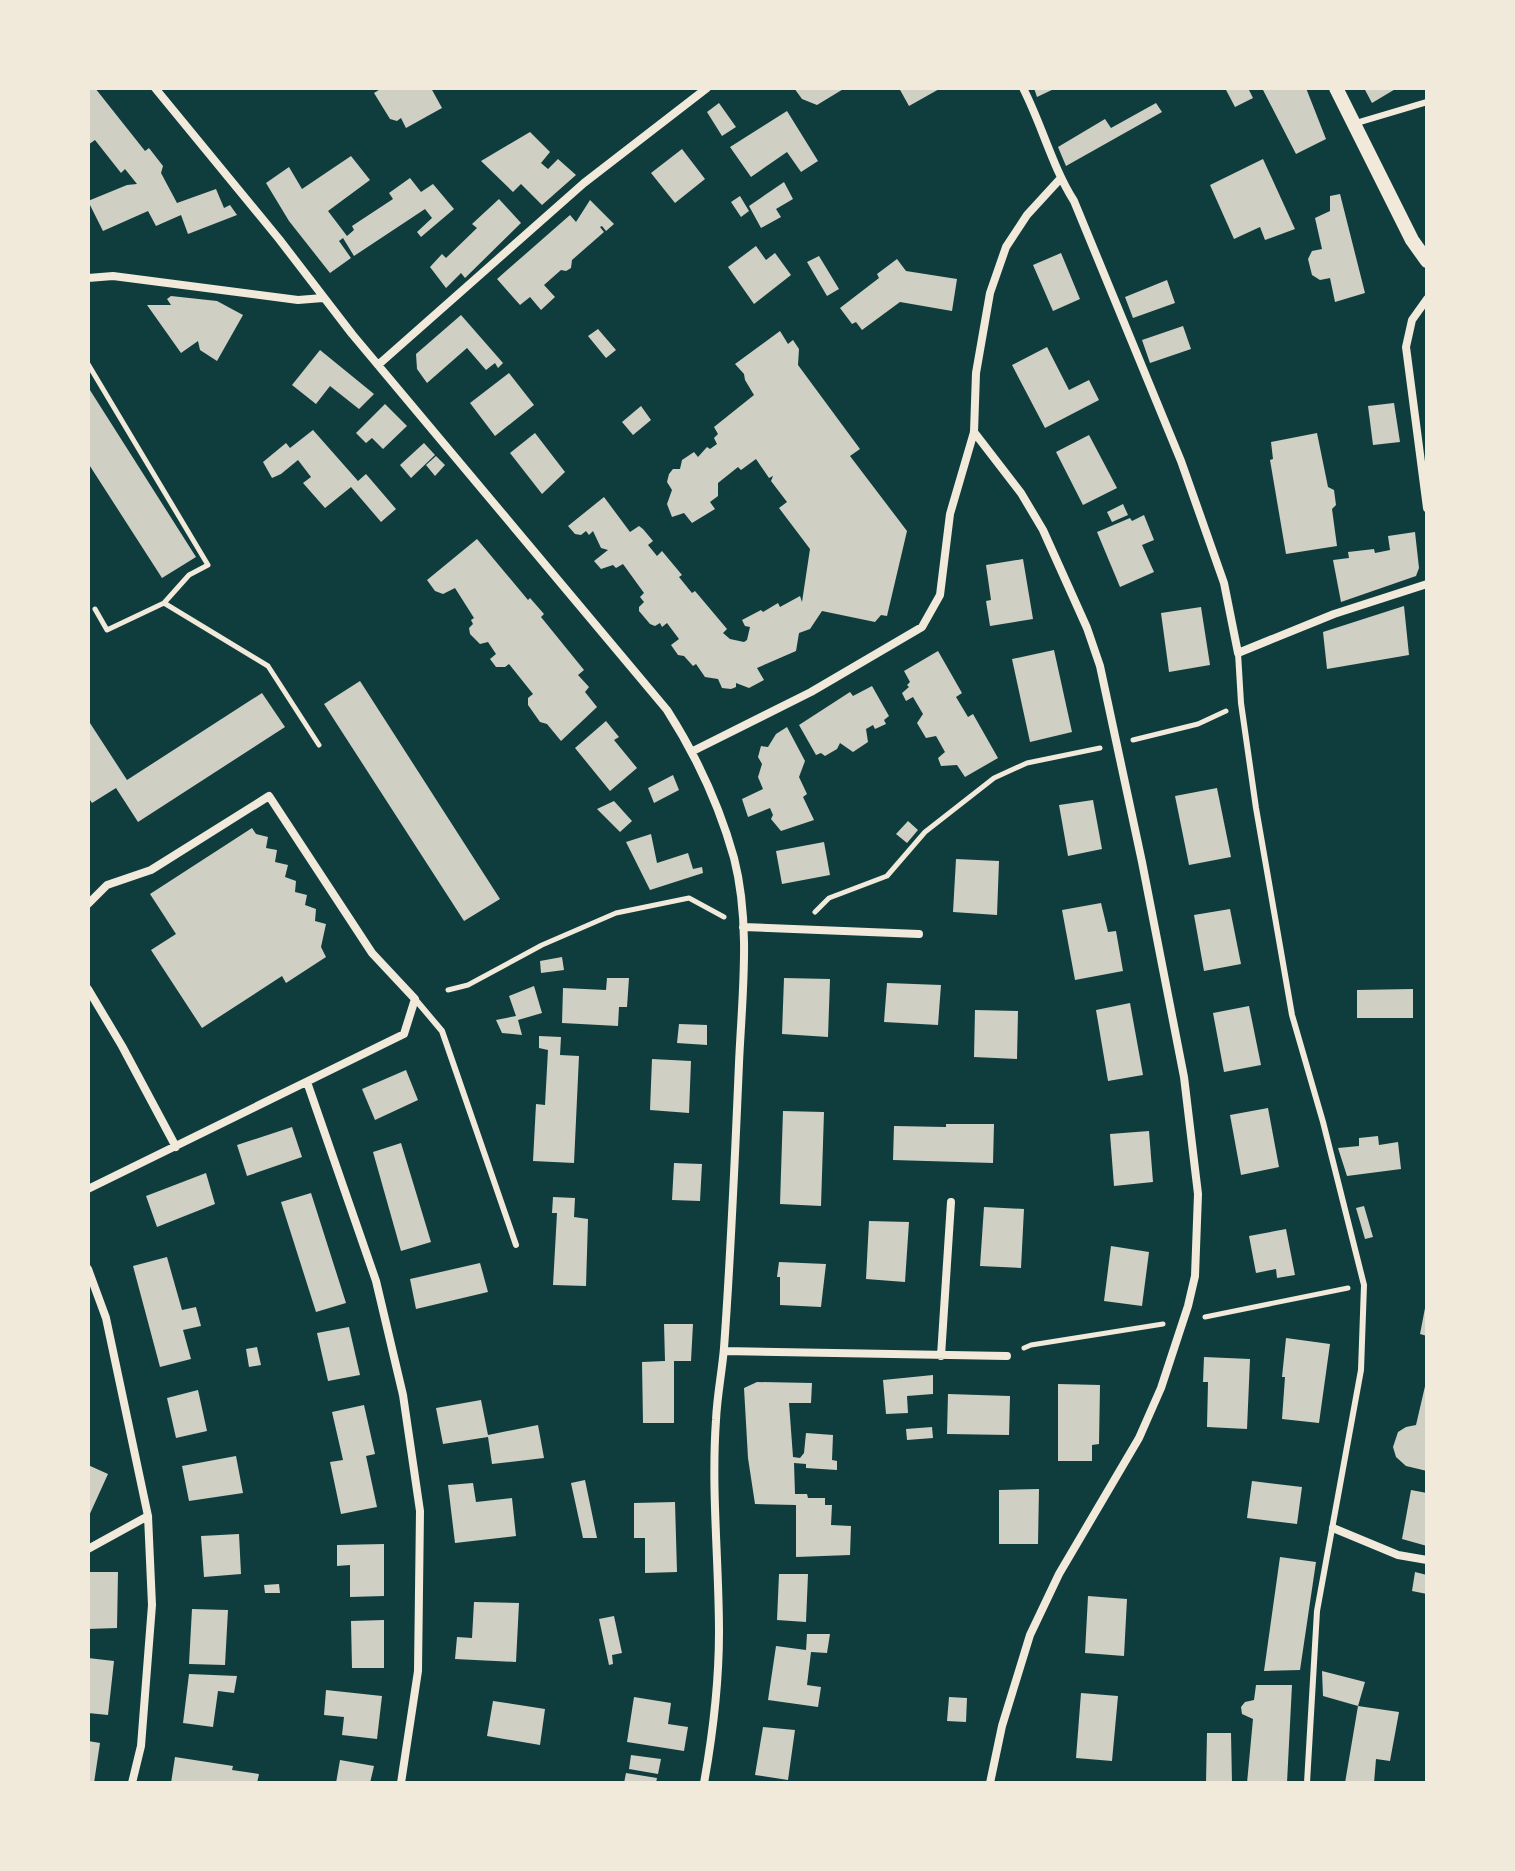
<svg xmlns="http://www.w3.org/2000/svg" width="1515" height="1871" font-family="'IBM Plex Serif',serif">
<rect width="100%" height="100%" fill="#0f3d3e"/>
<path fill="#cfcfc3" d="M88 88H95L145 151 149 148 163 166 161 173 177 203 216 189 224 208 230 205 237 215 188 234 181 215 156 226 148 211 103 231 88 201 127 185 137 184 125 169 121 173 95 140 88 145Z
M382 88H431L442 108 406 128 401 118 397 121 390 119 374 93Z
M794 88H845L817 105 802 99Z
M899 88H941L909 106Z
M1034 88H1056L1037 97Z
M1225 88H1254L1249 90 1253 98 1235 107Z
M1262 88H1306L1326 139 1296 154Z
M1364 88H1397L1372 103Z
M719 103 736 127 722 136 707 112Z
M1156 103 1162 112 1066 166 1058 147 1105 119 1111 128Z
M787 111 818 161 801 172 787 152 751 177 730 147Z
M530 132 550 152 541 163 548 169 558 159 576 175 542 205 521 184 513 192 481 161Z
M682 149 705 179 675 203 651 173Z
M351 156 370 180 328 211 347 236 354 230 352 226 393 199 389 193 410 178 421 192 433 184 454 209 421 237 417 232 432 218 425 209 354 256 343 238 339 241 351 258 330 273 289 221 266 183 289 167 302 189Z
M1263 159 1295 229 1265 240 1260 227 1234 239 1210 185Z
M784 182 793 199 776 209 781 217 761 228 749 206Z
M1340 194 1365 293 1335 302 1330 278 1320 280 1312 275 1308 259 1312 251 1322 249 1315 218 1330 211V196Z
M740 196 749 211 741 217 731 202Z
M499 199 521 223 465 278 461 273 446 288 430 267 442 254 446 258 477 228 472 224Z
M590 200 614 224 606 231 602 226 600 227 604 232 572 260 571 268 566 271 561 270 544 285 555 297 541 310 530 297 520 305 497 279 570 215 576 222Z
M756 246 766 260 775 253 791 275 754 304 728 267Z
M1061 253 1080 299 1053 311 1033 265Z
M819 256 839 289 827 296 807 262Z
M897 259 906 271 957 279 952 311 900 302 862 330 856 322 852 324 840 308 879 278 877 274Z
M1167 280 1175 303 1133 318 1125 297Z
M171 296 217 301 243 315 217 361 200 350 198 341 181 353 147 305H171L167 299Z
M461 315 503 363 498 368 495 363 486 370 467 348 427 383 417 369 416 354Z
M1183 326 1191 349 1150 363 1142 340Z
M598 329 616 350 606 358 588 336Z
M780 331 788 344 793 340 799 349 798 365 860 449 850 456 907 531 887 616 881 615 875 622 822 611 810 629 799 633 796 651 757 668 764 680 749 688 736 683V687L731 689 722 688 718 679 705 677 696 664 693 666 684 656 678 655 671 645 679 639 667 623 662 627 660 623 655 626 650 624 639 611V607L644 602 640 597 644 593 623 564 616 568 613 565 601 569 594 561 608 550 601 548 593 531 589 535 586 531 581 535 575 534 568 526 604 497 630 532 639 526 643 529 653 541 648 545 657 556 662 551 682 575 679 577 692 593 695 591 727 629 723 633 730 639 744 642 747 640 750 627 745 626 742 620 761 610 763 612 778 603 780 607 800 596 802 602 810 549 779 508 787 502 771 481 773 476 769 478 756 459 741 470 738 467 718 483V496L710 502 715 509 692 523 684 513 672 517 667 504 672 490 667 482 669 474 673 469H680L682 460 694 452 698 457 707 447 710 449 717 444 714 438 718 434 714 427 754 395 745 380 744 374 735 364Z
M1047 347 1069 390 1089 380 1099 400 1045 428 1012 365Z
M320 350 374 394 359 409 330 386 316 404 292 385Z
M509 373 534 405 495 436 470 403Z
M88 387 196 557 162 578 88 463Z
M1394 403 1400 442 1373 445 1368 406Z
M385 404 407 426 383 449 372 438 366 443 356 433Z
M641 406 651 420 633 435 622 422Z
M313 430 358 481 366 474 396 509 381 522 351 487 325 508 303 483 311 477 298 460 281 474 272 478 263 462 286 443 290 448Z
M535 433 565 472 542 494 510 453Z
M1317 433 1328 487 1334 490 1336 505 1332 509 1337 546 1286 554 1270 460 1273 459 1271 442Z
M1089 435 1117 488 1083 505 1056 452Z
M424 443 435 455 411 478 400 465Z
M436 456 445 465 435 476 426 465Z
M1123 504 1128 515 1112 522 1107 512Z
M1144 515 1154 540 1142 545 1154 572 1120 587 1097 532 1130 518 1132 521Z
M1415 532 1419 568 1416 576 1341 602 1333 560 1349 558 1348 552 1374 549 1375 553 1390 550 1388 536Z
M477 539 528 600 530 598 544 614 541 617 584 670 578 675 589 687 585 692 597 707 561 741 547 724 540 722 528 705V698L533 694 509 664 505 667H496L490 659 496 654 488 642 480 644 470 634 469 628 473 624 471 620 474 618 455 588 443 594 435 591 427 580Z
M1023 559 1033 619 990 626 986 601 991 600 986 565Z
M1404 606 1409 655 1327 669 1323 632Z
M1201 607 1210 665 1169 672 1161 613Z
M1054 650 1072 732 1030 742 1012 659Z
M938 651 962 693 956 697 968 717 973 714 998 758 965 777 957 765 941 766 938 758 945 752 936 736 926 738 917 723 923 714 913 697 906 701 902 693 909 687 907 685 910 682 904 671Z
M360 681 500 899 464 921 324 704Z
M872 686 889 716 884 720 886 724 875 729 873 725 866 729 868 742 853 752 840 743 837 749 825 756 821 753 816 755 799 725 850 692 853 696Z
M262 693 285 727 138 822 116 788 92 803 88 797V720L127 780Z
M606 721 619 737 614 740 637 768 610 791 575 748Z
M787 727 805 761 799 777 807 794 803 797 814 820 781 831 771 819 773 815 770 808 748 817 742 799 763 789 758 777 762 764 758 757 761 746 768 747 776 734Z
M673 775 679 790 654 803 648 788Z
M1217 788 1231 857 1189 865 1175 796Z
M1093 800 1102 849 1068 856 1059 805Z
M614 801 632 821 620 832 597 809Z
M908 821 918 830 907 843 896 834Z
M252 828 256 834 268 837 266 848 277 850 275 862 288 865 285 877 296 881 295 892 307 895 305 905 316 909 315 921 326 924 321 947 326 957 286 983 282 976 202 1028 151 950 176 934 150 894Z
M651 834 657 863 688 853 693 869 702 867 703 873 650 890 626 842Z
M824 842 830 875 782 884 776 851Z
M956 859 999 861 997 915 953 912Z
M1101 903 1108 932 1116 931 1123 971 1075 980 1062 910Z
M1230 909 1241 964 1204 971 1194 915Z
M562 957 564 970 541 973 540 961Z
M607 978H629L627 1007H619L618 1026 562 1023 563 988 606 990Z
M784 978 830 979 828 1037 782 1034Z
M887 983 941 985 938 1025 884 1022Z
M534 986 542 1013 518 1020 522 1035 502 1033 496 1020 516 1016 509 996Z
M1413 989V1018H1357V990Z
M1130 1003 1143 1075 1108 1081 1096 1010Z
M1249 1006 1261 1065 1224 1072 1213 1013Z
M975 1010 1018 1011 1017 1059 974 1057Z
M679 1024 707 1025V1045L677 1043Z
M539 1036 561 1037 560 1055 579 1056 574 1163 533 1161 536 1104 545 1105 548 1050 539 1048Z
M652 1059 691 1061 689 1113 650 1110Z
M406 1070 418 1100 375 1120 362 1089Z
M1268 1108 1279 1167 1241 1175 1230 1115Z
M783 1111 824 1112 821 1206 780 1204Z
M946 1124H994L993 1163 893 1160 894 1126 946 1127Z
M292 1127 302 1157 247 1176 237 1145Z
M1149 1131 1153 1182 1114 1186 1110 1134Z
M1378 1136 1379 1145 1398 1142 1401 1169 1347 1176 1338 1148 1359 1146V1138Z
M401 1143 431 1242 401 1251 373 1152Z
M674 1163 702 1164 700 1201 672 1200Z
M206 1173 215 1204 157 1227 146 1196Z
M311 1193 346 1303 316 1312 281 1202Z
M553 1197 575 1198 574 1217 588 1219 586 1286 553 1285 557 1213H552Z
M1364 1206 1373 1237 1365 1239 1356 1208Z
M984 1207 1024 1209 1021 1268 980 1266Z
M869 1221 909 1222 905 1282 866 1279Z
M1286 1229 1295 1275 1277 1278 1276 1269 1256 1273 1249 1236Z
M1111 1246 1149 1252 1142 1306 1104 1301Z
M167 1257 182 1310 196 1307 201 1326 183 1330 191 1359 160 1367 133 1266Z
M779 1262 826 1264 821 1307 780 1305V1277H777Z
M480 1263 488 1292 416 1309 410 1279Z
M1426 1303H1427V1336L1420 1334Z
M664 1324H693L691 1361H674V1423H643L642 1362 665 1361Z
M349 1327 360 1375 328 1381 317 1333Z
M1286 1338 1330 1344 1319 1423 1282 1419 1285 1377H1282Z
M257 1347 261 1365 249 1367 246 1349Z
M1204 1357 1250 1359 1247 1429 1207 1427 1208 1382H1203Z
M933 1375V1394L907 1396 908 1413 886 1414 883 1380Z
M757 1382 812 1383 811 1403H789L793 1457 800 1458 804 1453 806 1433 833 1435 832 1460 837 1461V1470L806 1468V1464L794 1463 795 1494H807L808 1498H825V1505H832L831 1525 851 1526 850 1555 796 1557V1505L755 1504 748 1458 744 1388Z
M1426 1382H1427V1471L1406 1466 1396 1457 1393 1447 1398 1432 1406 1427 1416 1425Z
M1058 1384 1100 1385 1099 1444 1092 1445V1461H1058Z
M198 1390 207 1431 176 1438 167 1398Z
M948 1394 1010 1396 1009 1435 947 1434Z
M481 1400 488 1435 538 1425 544 1458 492 1464 488 1437 443 1444 436 1408Z
M364 1405 375 1454 366 1456 377 1507 341 1514 330 1462 343 1460 332 1412Z
M932 1427 933 1438 907 1440 906 1429Z
M236 1456 243 1493 189 1501 182 1466Z
M88 1465 108 1474 88 1518Z
M585 1480 597 1538H583L571 1483Z
M1252 1481 1302 1487 1297 1524 1247 1518Z
M473 1483 476 1502 512 1498 516 1536 455 1543 448 1485Z
M1039 1489 1038 1544H999V1490Z
M1411 1490 1427 1493V1546L1402 1539Z
M675 1502 677 1572 645 1573V1538H634V1503Z
M239 1534 241 1574 204 1577 201 1536Z
M384 1544V1596L350 1597V1565L337 1566V1545Z
M1280 1557 1316 1562 1300 1670 1264 1671Z
M88 1572H118L117 1628 88 1629Z
M1415 1572 1427 1575V1594L1412 1591Z
M779 1574H808L806 1622 777 1620Z
M279 1584 280 1593H265L264 1585Z
M1088 1596 1127 1599 1124 1656 1085 1653Z
M474 1602 519 1603 516 1662 455 1659 457 1637 472 1638Z
M192 1609 228 1610 225 1665 189 1664Z
M614 1616 622 1653 612 1655 613 1664 609 1665 599 1619Z
M384 1620V1668H352L351 1621Z
M807 1634H830L827 1653 811 1652 807 1685 821 1687 818 1707 768 1700 776 1646 806 1650Z
M88 1658 114 1661 108 1715 88 1713Z
M1322 1671 1365 1682 1358 1706 1399 1712 1390 1761 1376 1759 1374 1783H1345L1358 1706 1323 1696Z
M189 1674 237 1676 234 1693 218 1691 213 1727 183 1723Z
M1256 1685H1292L1287 1783H1247L1253 1719 1242 1714 1241 1707 1245 1702 1254 1700Z
M326 1690 382 1696 377 1739 342 1735 344 1717 324 1715Z
M1081 1693 1118 1696 1112 1761 1076 1758Z
M634 1697 671 1703 668 1724 688 1727 684 1751 627 1742Z
M949 1697 967 1698 966 1722 947 1721Z
M493 1701 545 1709 540 1745 487 1736Z
M763 1727 795 1730 788 1780 755 1775Z
M1207 1733H1231L1232 1783H1206Z
M88 1741 100 1743 94 1783H88Z
M631 1755 661 1759 658 1774 629 1769Z
M175 1757 233 1766 232 1770 259 1774 257 1783H171Z
M340 1760 374 1766 370 1783H336Z
M626 1773 657 1778 656 1783H624Z"/>
<g fill="none" stroke-linecap="round" stroke-linejoin="round">
<path stroke="#f1e9da" stroke-width="5" d="M88 364 208 565 189 575 164 603 107 630 95 609
M164 603 268 666 319 745
M1133 740 1198 724 1226 711
M815 912 829 898 887 876 925 832 994 778 1027 763 1100 748
M448 990 468 985 542 945 616 913 689 898 724 917
M1205 1317 1348 1288
M1024 1348 1031 1345 1163 1324"/>
<path stroke="#f1e9da" stroke-width="6" d="M1353 124 1427 102
M1238 653 1241 703 1256 808 1292 1015 1323 1122 1364 1285 1361 1370 1317 1611 1307 1783
M415 999 442 1031 516 1245"/>
<path stroke="#f1e9da" stroke-width="8" d="M155 88 279 239 352 334 667 710C697 757 719 804 734 858 751 924 742 996 739 1063 735 1158 731 1253 724 1348 722 1372 717 1396 716 1420 711 1491 719 1562 719 1632 719 1683 713 1733 704 1783
M1023 88C1042 125 1052 166 1074 201L1181 461 1224 583 1238 653 1334 614 1427 584
M88 278 113 276 298 300 323 298
M1427 299 1412 320 1406 347 1427 508
M378 365 584 183 707 88
M974 432 1021 493 1043 530 1087 628 1100 666 1142 862 1184 1077 1198 1194 1195 1276 1188 1306 1161 1388 1139 1438 1059 1574 1030 1635 1002 1726 990 1783
M693 751 811 692 922 627 940 595 950 514 974 432 976 373 990 293 1006 247 1027 215 1060 179
M88 904 107 885 151 870 269 796 372 953 415 999 404 1034 88 1189
M743 927 919 934
M88 989 122 1046 176 1147
M307 1082 376 1281 403 1395 420 1511 418 1671 401 1783
M88 1269 106 1318 148 1516 152 1605 141 1746 132 1783
M724 1351 1007 1356
M941 1356 951 1202
M1333 1528 1398 1555 1427 1560
M88 1549 148 1516"/>
<path stroke="#f1e9da" stroke-width="14" d="M1336 88 1412 240 1427 261"/>
</g>
<rect width="1515" height="1871" fill="none" stroke="#f1e9da" stroke-width="180"/>
</svg>
